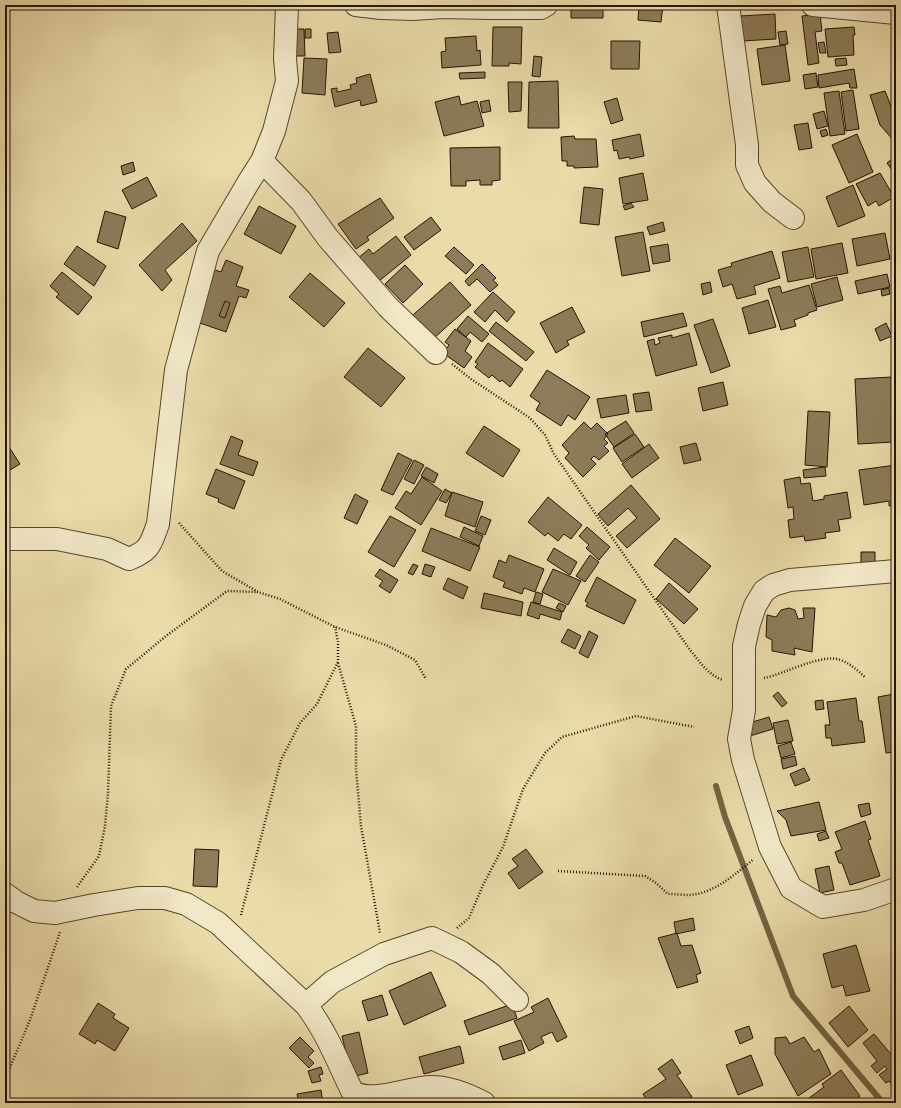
<svg xmlns="http://www.w3.org/2000/svg" width="901" height="1108" font-family="'Gentium Book Plus',serif">
<rect width="100%" height="100%" fill="#eadca9"/>
<filter id="stains"><feTurbulence type="fractalNoise" baseFrequency=".005" numOctaves="4"/><feColorMatrix values="0 0 0 0 .2 0 0 0 0 .09 0 0 0 0 .02 0 0 0 .5 -.17"/></filter>
<radialGradient id="worn" r=".72"><stop offset=".6" stop-color="#630" stop-opacity="0"/><stop offset="1" stop-color="#630" stop-opacity=".3"/></radialGradient>
<g fill="none" stroke-linecap="round" stroke-linejoin="round">
<path stroke="#736344" stroke-width="6" d="M716 786 725 817 793 996 883 1103"/>
</g>
<path fill="#8c7c59" stroke="#261402" d="M571 5H603V18H571Z
M639 5H663L661 22 638 20Z
M775 14 776 39 742 41 740 16Z
M820 14 822 31 815 32 819 63 808 65 802 16Z
M493 27H522L521 64 509 63V66H492Z
M854 27 855 35H853L854 55 828 57 825 29Z
M291 29H304L305 56H291Z
M305 29H311V38H305Z
M786 31 788 44 780 45 778 32Z
M338 32 341 52 329 53 327 33Z
M476 36 477 51 480 50 481 65 442 68 441 52 446 51 445 38Z
M611 41H640L639 69H611Z
M824 42 826 53H820L818 43Z
M785 45 790 81 762 85 757 49Z
M534 56 542 57 540 77 532 76Z
M304 58 327 59 325 95 302 93Z
M846 58 847 65 836 66 835 59Z
M854 69 857 88H850L849 83 819 88 818 75Z
M485 72V78L460 79 459 73Z
M816 73 818 87 805 89 803 75Z
M370 74 377 102 361 106 360 100 335 107 331 89 337 88V92L351 89 350 85 357 83 356 78Z
M558 81 559 128H528L529 82Z
M508 82H522L521 111 509 112Z
M853 90 859 129 846 131 841 92Z
M839 91 845 134 830 136 824 93Z
M885 91 896 119V143L880 125 870 95Z
M459 96 461 105 477 101 484 126 444 136 435 102Z
M617 98 623 120 611 124 604 102Z
M489 100 491 111 482 113 480 102Z
M824 111 828 126 817 129 813 114Z
M808 123 812 148 799 150 794 125Z
M826 129 828 135 822 137 820 131Z
M640 134 644 156 630 159 629 157 619 159 617 150 614 151 612 140Z
M857 134 873 172 849 183 832 145Z
M574 136 575 139H596L598 167 574 168V166H567V161H562L561 137Z
M500 147V180L492 181V185H480V180L466 181V186H451L450 148Z
M896 156V176L887 163Z
M133 162 135 171 123 175 121 166Z
M643 173 648 200 623 204 619 178Z
M880 173 894 197 879 206 876 201 868 206 856 184Z
M147 177 157 196 132 209 122 190Z
M853 185 865 216 838 227 826 197Z
M584 187 603 189 599 225 580 223Z
M380 198 394 218 367 237 369 240 356 249 338 224Z
M631 203 634 207 625 210 623 206Z
M259 206 296 226 281 254 244 234Z
M105 211 126 217 118 249 97 242Z
M431 217 441 230 414 250 404 237Z
M663 222 665 231 650 235 647 227Z
M182 223 197 241 165 270 172 280 162 291 139 265Z
M643 232 650 271 622 276 615 237Z
M885 233 890 259 857 266 852 239Z
M396 236 411 255 379 281 357 259 369 249 373 254Z
M842 243 848 273 816 279 811 249Z
M668 244 670 261 653 264 650 247Z
M77 246 106 266 94 286 64 264Z
M454 247 474 265 466 274 445 256Z
M808 247 814 277 788 282 782 252Z
M772 251 780 278 754 286 756 294 737 299 732 284 723 287 718 270 732 266 731 263Z
M226 260 243 267 236 286 249 290 246 298 239 296 226 332 197 322 212 269 221 272Z
M482 264 496 278 493 280 498 285 490 292 477 279 469 286 465 281Z
M405 265 423 284 403 303 385 284Z
M62 272 92 297 78 315 56 297 59 294 50 286Z
M310 273 345 303 324 327 289 297Z
M887 274 890 287 858 294 855 281Z
M837 277 843 300 817 307 811 284Z
M450 282 471 305 434 338 413 315Z
M710 282 712 292 703 295 701 284Z
M809 285 817 310 808 313V315L794 320 796 326 781 330 768 289 780 286 782 293Z
M889 288 890 294 882 296 881 290Z
M493 292 515 312 507 322 495 310 485 322 474 312Z
M768 300 776 327 749 334 742 308Z
M225 301 230 303 225 318 219 316Z
M572 307 585 332 567 341 569 345 556 353 540 323Z
M683 313 687 326 644 337 641 322Z
M468 316 489 334 482 342 470 332 466 337 457 329Z
M713 319 730 366 711 373 694 325Z
M496 322 534 352 526 361 489 331Z
M886 323 892 336 880 341 875 329Z
M455 329 471 341 465 351 472 357 464 368 443 353 449 345 445 342Z
M689 333 697 365 656 376 647 341 654 339 655 345 660 343 658 338 672 335V338Z
M488 343 523 369 510 387 502 380 500 382 492 375 489 378 475 367 478 364 475 362Z
M368 348 405 378 381 407 344 377Z
M547 370 590 397 575 420 568 415 561 426 536 410 540 403 530 396Z
M892 377 894 442 858 444 855 379Z
M723 382 728 405 703 411 698 388Z
M649 392 652 410 636 412 633 394Z
M626 395 629 413 601 418 597 399Z
M808 411 830 412 827 467 805 465Z
M626 421 634 433 614 447 605 434Z
M584 422 591 429 597 423 608 434 604 439 608 443 604 446 609 451 599 460 594 456 591 459 596 464 583 477 565 458 569 453 562 445Z
M484 426 520 450 503 477 466 453Z
M635 434 644 447 622 462 613 448Z
M231 436 243 441 238 455 258 462 253 476 220 464Z
M696 443 701 460 684 464 680 447Z
M649 444 659 458 632 478 622 464Z
M9 447 20 464 5 473V449Z
M398 453 412 460 393 495 381 490Z
M414 460 424 465 414 484 404 479Z
M896 465V505L889 506V501L864 505 859 470Z
M426 467 438 474 434 483 421 476Z
M825 467 826 476 804 478 803 470Z
M216 469 245 481 234 509 218 502 219 499 206 494Z
M422 477 442 491 421 525 395 508 406 491 411 494Z
M800 477 801 484 810 483 813 501 824 499V496L847 492 851 518 838 520 840 531 825 533 826 538 805 541 804 536 790 538 788 520 794 519 793 507 788 508 784 480Z
M631 485 660 519 627 548 616 536 637 518 628 508 608 526 598 514Z
M445 489 452 493 446 503 439 500Z
M452 492 483 502 475 527 445 516Z
M355 494 368 501 357 524 344 518Z
M548 497 582 525 571 539 564 534 558 541 548 533 545 536 528 522Z
M390 516 416 530 394 567 368 552Z
M481 516 491 520 485 535 475 531Z
M464 527 483 536 479 546 460 537Z
M587 527 610 547 599 560 586 548 589 545 579 536Z
M431 528 480 547 470 571 422 551Z
M675 538 711 566 689 593 654 565Z
M554 548 577 562 570 575 547 560Z
M861 552H875V567H861Z
M509 555 544 569 535 592 524 588 522 594 503 587 505 582 493 577 499 560 506 563Z
M590 555 599 562 585 582 576 576Z
M413 564 418 566 413 575 408 573Z
M425 564 435 567 431 577 422 574Z
M380 569 398 580 390 593 379 586 383 581 375 576Z
M553 569 581 581 568 605 542 592Z
M597 577 636 600 624 624 586 606 588 603 585 601Z
M448 578 468 587 463 599 443 589Z
M669 583 698 609 684 624 656 599Z
M536 592 543 594 540 604 533 602Z
M484 593 523 602 521 616 481 608Z
M531 602 562 612 560 620 540 614 539 619 527 615Z
M559 603 566 606 563 612 556 608Z
M789 608 795 610 798 619 804 618 803 608H815L812 652 794 648 795 655 772 651V640L766 637 767 615 776 617 781 610Z
M568 629 581 636 575 649 561 642Z
M589 631 598 636 588 658 579 653Z
M778 692 787 703 782 707 773 696Z
M894 694H896V752L886 753 878 697Z
M856 698 859 721H862L865 742 832 746 831 738H826L825 725H830L827 702Z
M823 700 824 709 816 710 815 701Z
M769 717 773 729 750 736 746 724Z
M788 720 793 741 777 744 773 723Z
M791 742 795 754 781 758 778 746Z
M795 756 797 765 783 769 781 759Z
M804 768 810 780 795 786 790 774Z
M819 802 826 830 791 836 786 820 777 811Z
M869 803 871 814 861 817 858 805Z
M865 821 871 839 868 840 880 876 850 885 842 863H839L835 852 842 849 835 832Z
M826 831 829 838 819 841 817 834Z
M195 849 219 850 217 887 193 886Z
M526 849 543 872 519 889 508 873 518 866 512 859Z
M829 866 834 890 820 893 815 869Z
M693 918 695 930 676 934 674 922Z
M677 933 681 946 692 945 701 973 696 975 698 982 677 988 658 938Z
M856 945 870 991 846 996 843 985 832 988 823 954Z
M431 972 446 1006 404 1025 389 991Z
M382 995 388 1015 368 1021 362 1001Z
M548 998 567 1037 557 1042 552 1032 541 1037 544 1043 529 1051 514 1021 534 1012 531 1007Z
M98 1003 115 1014 113 1018 129 1028 115 1051 97 1040 95 1044 79 1034Z
M512 1004 517 1018 469 1035 464 1021Z
M849 1006 868 1030 848 1047 829 1023Z
M5 1009 9 1010 5 1029Z
M749 1026 753 1038 740 1044 735 1031Z
M359 1032 368 1073 352 1077 342 1036Z
M874 1034 896 1060V1090L889 1081 886 1083 879 1075 887 1069 885 1066 877 1073 871 1066 877 1061 863 1043Z
M300 1037 314 1051 308 1057 314 1063 309 1068 289 1048Z
M786 1037 790 1044 804 1037 814 1052 819 1049 831 1074 798 1096 775 1054V1038Z
M521 1040 525 1053 503 1060 499 1047Z
M460 1046 464 1063 424 1074 419 1057Z
M751 1055 763 1085 738 1095 726 1065Z
M672 1059 681 1073 677 1075 692 1097 680 1103H648L643 1094 666 1079 658 1069Z
M321 1067 323 1074 319 1075 321 1081 312 1083 308 1071Z
M841 1070 860 1096 852 1103H807L805 1101 824 1087 822 1084Z
M321 1090 323 1103H299L297 1094Z"/>
<g fill="none" stroke-linecap="round" stroke-linejoin="round">
<g stroke="#57462c" stroke-width="24">
<path id="minor" d="M356 5 381 8 413 9 443 7 490 8H541L546 5
M728 5 747 145V165L755 183 772 202 793 218
M813 5 896 13
M262 161 301 201 328 238 388 307 436 353
M5 539H57L107 549 129 559C151 550 150 545 158 524L176 370 208 251 248 183 262 161 274 131 287 81 285 59 287 5
M896 571 790 580 773 585 764 591 755 606 749 624 744 646V710L739 739 743 760 770 847 791 888 823 907 864 900 896 889
M5 894 16 902 34 911 55 913 94 905 138 898H165L186 904 218 923 306 1005C326 1031 338 1062 352 1091 371 1105 408 1087 431 1087 448 1087 469 1095 484 1103
M306 1005 332 982 384 954 432 938 461 952 491 974 517 1000"/>
</g>
<path stroke="#261402" stroke-width="2.5" stroke-dasharray="1 2" stroke-linecap="butt" d="M452 364 471 379 530 418 545 435 554 454 690 650C700 662 708 675 723 680
M179 523 222 571 258 592 280 599 335 627 386 645 415 660 426 679
M338 663 356 726V769L361 826 380 933
M764 678C785 674 821 653 841 660 851 664 858 671 866 678
M558 871 645 876 656 883 668 894C675 894 683 895 690 895 715 893 735 874 754 859
M77 887 99 856 105 826 108 793 111 706 126 669 166 636 227 591 258 592
M241 915 281 760 300 723 317 704 338 662V642L335 627
M457 928 469 918 483 885 503 847 523 789 545 753 562 737 636 716 694 727
M5 1079 30 1020 60 932"/>
<use href="#minor" stroke="#f1e8c7" stroke-width="22"/>
</g>
<rect width="901" height="1108" fill="none" stroke="#eadca9" stroke-width="20"/>
<rect x="6" y="6" width="889" height="1096" fill="none" stroke="#261402" stroke-width="2"/>
<rect x="10" y="10" width="881" height="1088" fill="none" stroke="#261402"/>
<rect width="100%" height="100%" filter="url(#stains)"/>
<rect width="100%" height="100%" fill="url(#worn)"/>
</svg>
